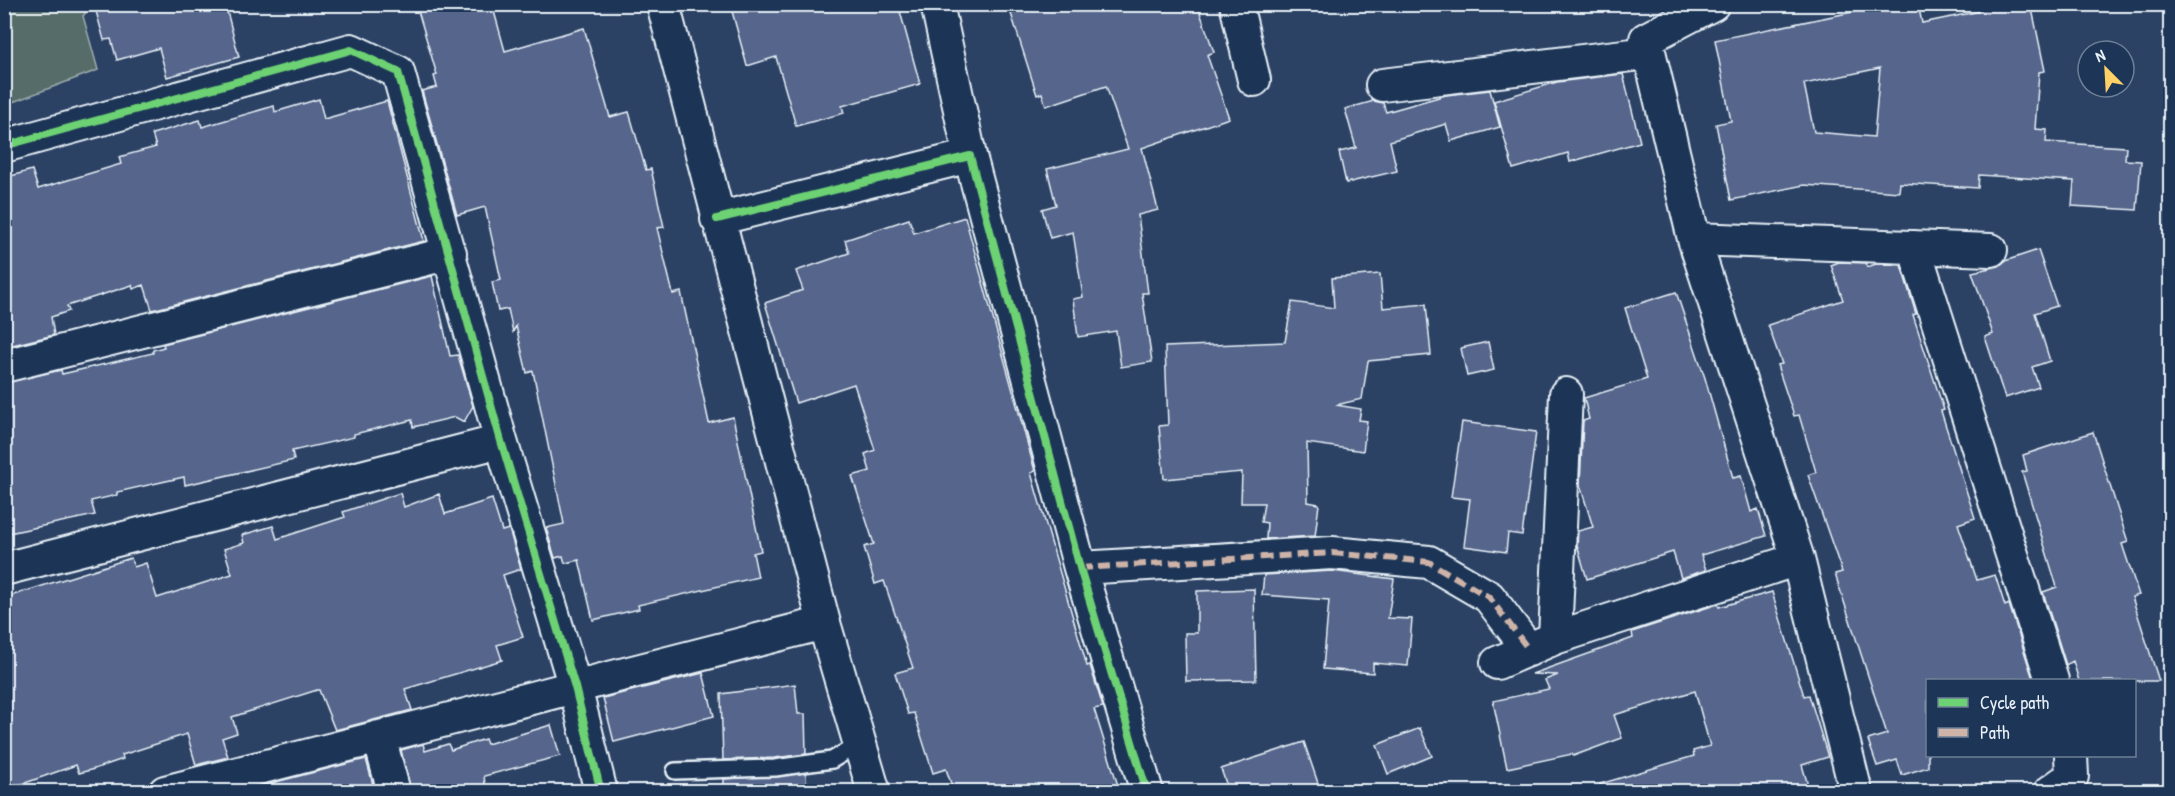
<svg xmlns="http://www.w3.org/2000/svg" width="2175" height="796" font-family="'Patrick Hand',sans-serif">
<rect width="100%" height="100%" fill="#2c4265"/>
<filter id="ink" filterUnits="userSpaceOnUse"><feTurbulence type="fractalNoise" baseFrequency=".0167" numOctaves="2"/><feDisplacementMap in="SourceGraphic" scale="12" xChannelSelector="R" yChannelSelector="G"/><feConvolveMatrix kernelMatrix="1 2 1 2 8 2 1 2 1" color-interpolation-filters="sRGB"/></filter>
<g filter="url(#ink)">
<path fill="#566c68" stroke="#9faeb0" stroke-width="1.5" d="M5 4 92 5 83 16 98 70 5 105Z"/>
<path fill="#55658b" stroke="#e8f1f8" stroke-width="1.5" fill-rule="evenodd" d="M94 4H225L239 57 167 77 159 48 117 60 111 39 104 40Z
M416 4H492L505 51 584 28 610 117 629 112 646 170 651 169 664 227 657 228 673 294 681 292 709 423 733 417 761 551 753 553 758 577 638 605 639 609 593 620 579 560 565 563 563 556 555 558 546 528 564 524 533 371 527 373 516 326 513 332 508 309 498 311 492 282 501 280 485 207 457 215 422 91 437 87 434 76 437 75Z
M730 4H898L920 84 842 106 844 113 796 126 776 57 747 66Z
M1008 4H1197L1214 52 1207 55 1229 118 1142 148 1158 210 1138 215 1148 293H1142L1152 362 1121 367 1116 331 1078 337 1073 299 1083 297 1073 232 1050 238 1042 209 1056 205 1047 169 1128 149 1106 86 1046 106 1042 93 1037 95Z
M1892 4H1918L1922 23 1981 11 1979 4H2031L2045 71 2039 72 2035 129 2047 130 2046 142 2126 147 2125 160 2141 161 2137 210 2072 206 2074 181 1979 175 1978 188 1900 183 1899 192 1804 185 1731 200 1716 124 1731 121 1715 40ZM1880 68 1874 137 1814 132 1804 84Z
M1623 74 1640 142 1570 162 1568 153 1513 169 1494 101 1557 82Z
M1490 90 1500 127 1451 141 1446 124 1390 141 1397 171 1346 183 1339 152 1356 148 1345 109 1374 101 1383 103 1386 112 1446 95Z
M319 99 324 119 387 101 424 241 152 310 144 285 133 289 132 285 67 306 69 311 51 317 54 335 4 347V178L32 170 38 189 121 164 119 157 156 147 152 134 200 120 202 127 274 106 275 112Z
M965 217 1035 471 1031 473 1087 666 1090 665 1103 707 1094 709 1120 792H954L946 769 933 773 914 713 908 714 895 673 913 668 884 581 875 584 864 547 874 544 852 476 870 471 865 454 875 450 854 384 796 403 765 303 803 290 796 271 849 253 845 240 909 219 914 233Z
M2038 250 2057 306 2035 313 2050 361 2032 367 2039 387 2005 398 1985 337 1993 334 1972 272 1999 266 2005 261Z
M1839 262 1866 263 1867 267 1876 264 1901 265 1916 314 1913 315 1944 410 1941 411 1975 518 1958 524 1977 580 1995 575 2005 606 2009 604 2033 679 1928 681V767L1902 775 1897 760 1877 766 1868 740 1887 734 1835 574 1842 572 1808 475 1816 472 1799 415 1794 416 1777 365 1782 364 1768 325 1843 300 1831 265Z
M1380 274 1383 308 1426 304 1431 355 1368 361 1362 399 1336 405 1361 409 1359 420 1367 421 1363 451 1307 443 1308 502 1319 504 1315 536 1266 539 1267 523 1261 522 1264 503H1241L1242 472 1164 479 1159 426 1168 425 1165 347 1285 342 1292 302 1334 308 1332 278Z
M432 276 450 356 458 355 473 406 464 422 455 417 413 427 412 420 354 434V437L292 451 294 460 185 485 184 477 117 492V495L91 501 95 515 4 534V383L61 370 62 374 153 353V350L164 347 163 344Z
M1676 292 1705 378 1733 478 1741 476 1751 512 1758 509 1766 536 1701 555 1706 570 1681 578 1673 552 1587 579 1577 545 1578 531 1593 527 1580 485 1583 421 1589 419 1584 398 1647 379 1625 308Z
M1488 342 1494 370 1467 376 1461 348Z
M1462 422 1536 432 1522 535 1508 533 1506 552 1464 546 1470 499 1451 497Z
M2093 432 2128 542 2122 544 2139 595 2132 597 2159 681H2079L2073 661 2066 665 2043 592 2057 587 2022 472 2027 471 2023 455Z
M400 493 404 507 439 494 445 514 492 499 502 531 509 529 521 569 503 575 523 637 497 645 502 660 405 689 412 710 335 730 319 690H317L232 717 237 733 222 738 228 757 196 765 187 734 122 755 123 759 94 769 79 773 76 765 11 788 4 771V598L131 558 134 567 146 563 157 598 232 574 224 549 244 543 242 535 273 526 277 539 345 517 343 512Z
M1332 571 1394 579 1388 618 1412 619 1408 666 1373 663V673L1323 669 1329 600 1262 595 1264 575Z
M1254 589 1256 680 1186 681 1185 633H1197V591Z
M1772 592 1804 696 1809 695 1828 757 1802 765 1810 792H1601L1600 784 1694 756 1693 751 1710 746 1695 691 1614 715 1622 738 1573 756 1572 754 1507 768 1493 701 1549 689 1545 680 1558 675 1532 674 1633 638 1632 632 1718 604 1719 607Z
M703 673 714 716 614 742 603 698Z
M795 684 798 714H805L806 754 774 758 723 760 721 694Z
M551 725 560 756 484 776 486 792H411L401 750 423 744 425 751 448 744 451 750 485 739 487 744Z
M1420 728 1432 756 1388 774 1377 745Z
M1304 742 1321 792H1229L1221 769Z
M366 759 375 792H248V789Z
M806 773 807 792H724V779Z"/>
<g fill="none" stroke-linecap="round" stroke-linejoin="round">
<g stroke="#e8f1f8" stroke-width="20">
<path id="service" d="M675 771 775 768 832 760 859 744"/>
</g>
<g stroke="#e8f1f8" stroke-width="36">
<path id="minor" d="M663 4 824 623 874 792
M937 4 970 156
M1236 4 1254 80
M1713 4 1646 39 1694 239 1798 559 1856 792
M1382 85 1649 53
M4 146 351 50 398 72 501 441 575 687 601 792
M717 219 970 156 1080 568 1147 792
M1694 239 1991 250
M1914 247 2052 680
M4 366 450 253
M1080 568 1332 553 1429 562 1489 597 1529 650
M4 569 501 441
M1555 638 1566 394
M1497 663 1555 638 1798 559
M379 737 394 792
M165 792 824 623
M2050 792 2072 776 2071 756"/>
</g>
<use href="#service" stroke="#1d3557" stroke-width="15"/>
<use href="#minor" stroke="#1d3557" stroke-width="32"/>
<path stroke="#ceb3a9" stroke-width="6" stroke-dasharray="12 6" stroke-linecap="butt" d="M1080 568 1332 553 1429 562 1489 597 1529 650"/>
<g stroke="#1d3557" stroke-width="11">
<path id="cycleway" d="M4 146 351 50 398 72 501 441 575 687 601 792
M717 219 970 156 1080 568 1147 792"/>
</g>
<use href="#cycleway" stroke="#6cd273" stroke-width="8"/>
</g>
</g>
<rect width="2175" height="796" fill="none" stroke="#1d3557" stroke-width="24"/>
<rect x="12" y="12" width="2151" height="772" fill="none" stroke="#e8f1f8" stroke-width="2" filter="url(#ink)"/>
<rect x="1926" y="679" width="210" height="78" fill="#1d3557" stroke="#6e8097" stroke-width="1.5"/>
<rect x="1938" y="698" width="30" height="9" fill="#6cd273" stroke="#6e8097" stroke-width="1.5"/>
<text x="1980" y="709" font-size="18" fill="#e8f1f8">Cycle path</text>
<rect x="1938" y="728" width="30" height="9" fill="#ceb3a9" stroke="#6e8097" stroke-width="1.5"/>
<text x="1980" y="739" font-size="18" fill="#e8f1f8">Path</text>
<g transform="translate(2106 69) rotate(336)"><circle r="28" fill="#1d3557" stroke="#6e8097" stroke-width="1.5"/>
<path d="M0-4.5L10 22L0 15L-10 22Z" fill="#ffd166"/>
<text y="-9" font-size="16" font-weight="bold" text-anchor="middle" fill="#e8f1f8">N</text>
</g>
</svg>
